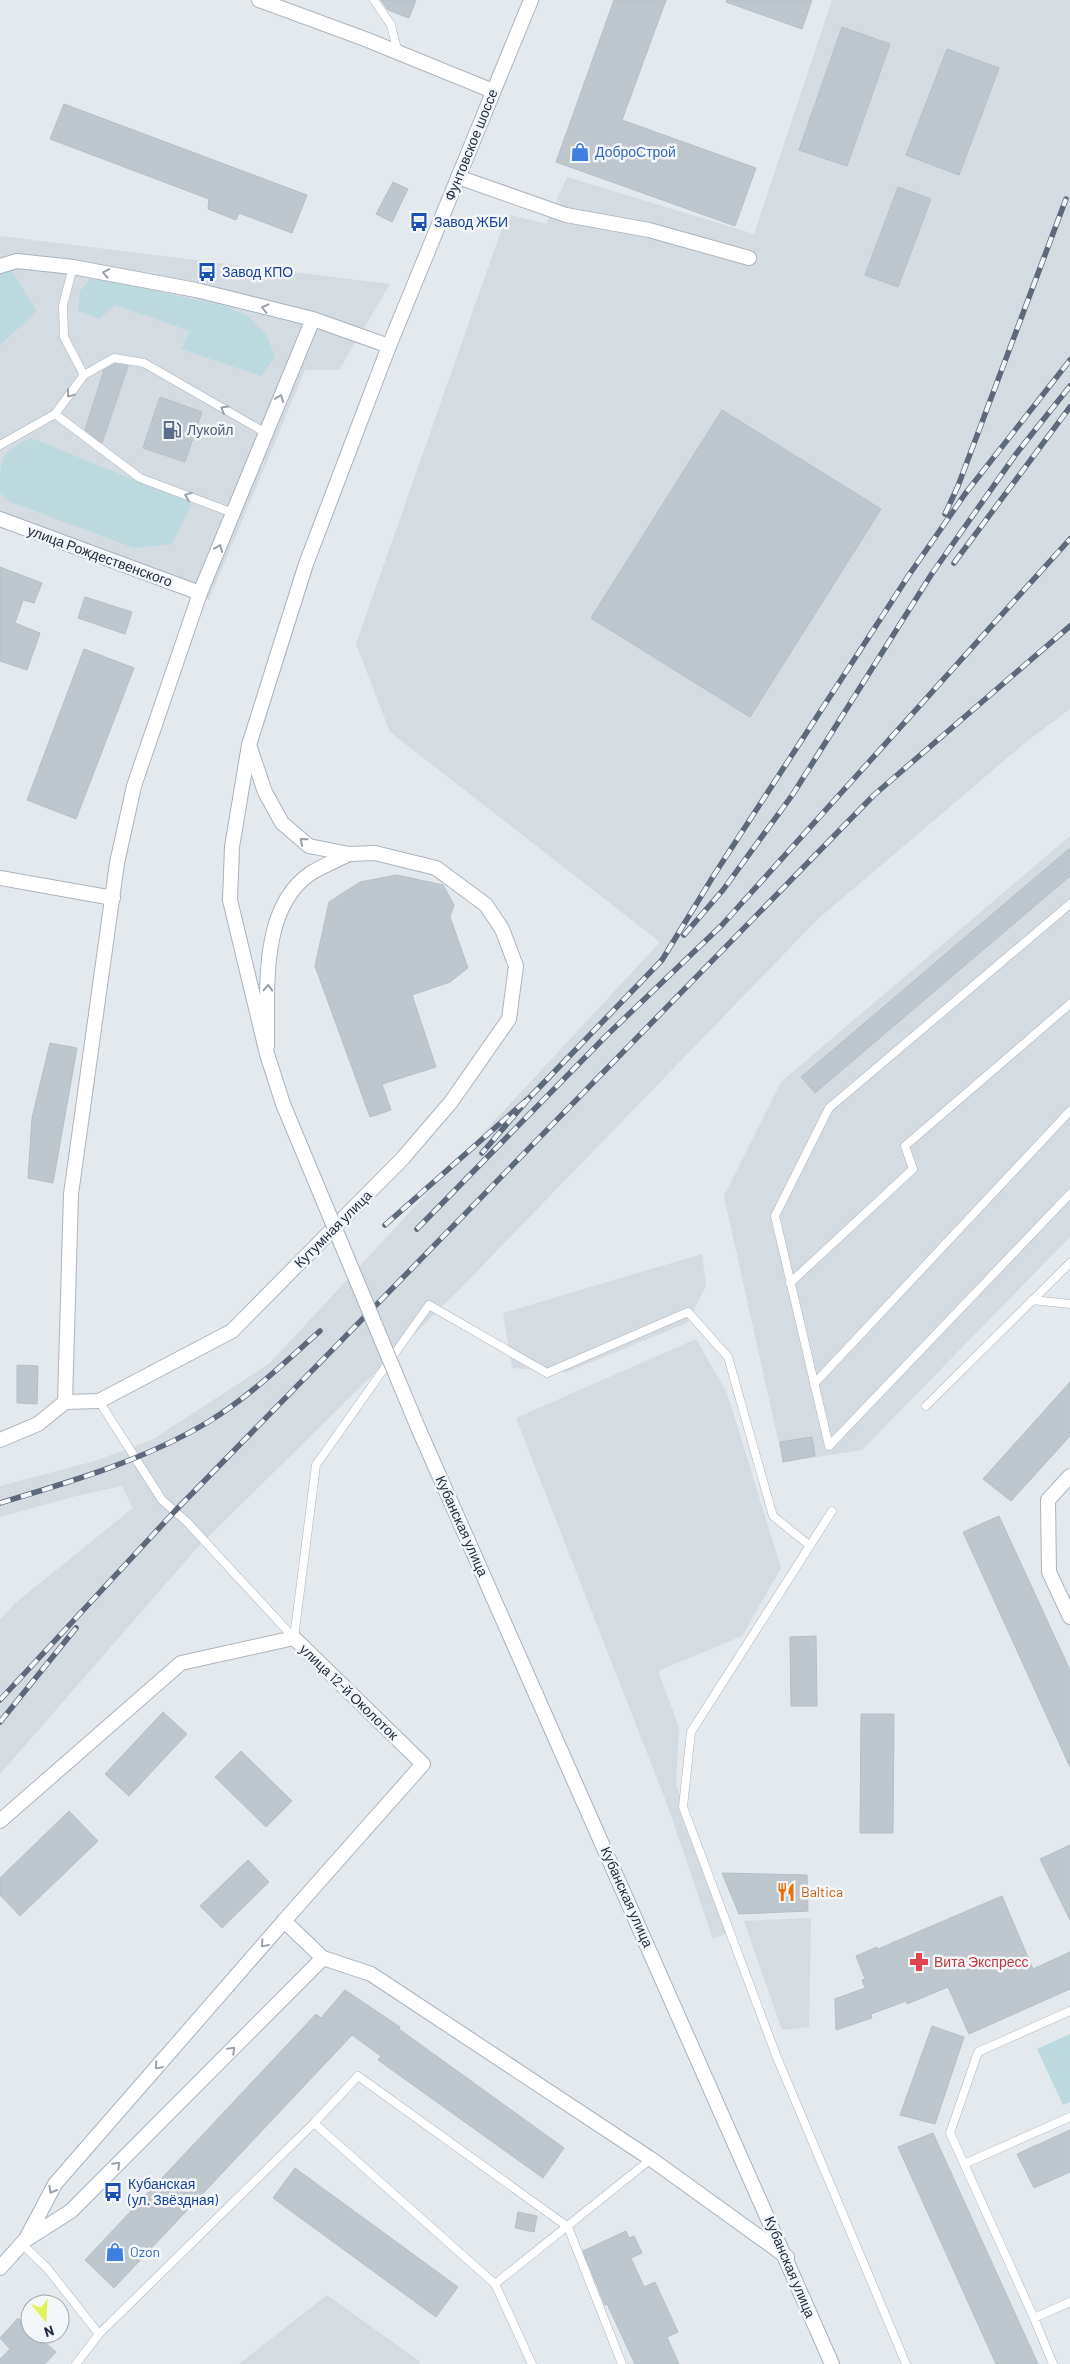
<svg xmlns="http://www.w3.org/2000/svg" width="1070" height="2364" font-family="Barlow,sans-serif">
<rect width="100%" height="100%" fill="#e3e9ed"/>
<path fill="#d4dbe1" d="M832 0H1070V709L1026 742 818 919 459 1290 197 1548 0 1774V1620L14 1604 133 1508 122 1486 76 1496 0 1517V1486L95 1461 152 1440 270 1363 660 942 390 732 356 644 507 214 546 224 567 177 754 234Z
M0 236 390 284 339 370H305L209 600 0 528Z
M1070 836V1237L862 1450 783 1462 724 1196 781 1082Z
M702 1254 706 1286 687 1323 567 1372 512 1368 503 1313Z
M696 1339 727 1393 781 1568 742 1636 658 1671 679 1727 676 1785 727 1933 713 1939 667 1804 516 1418Z
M811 1918 809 2027 782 2030 744 1921Z
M327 2295 419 2361 420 2364H239Z"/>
<path fill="#bcd9de" d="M11 270 37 311 0 345V272Z
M91 277 225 306 248 316 267 336 275 357 261 376 181 349 190 331 115 305 99 319 78 311 80 291Z
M31 438 192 503 172 544 134 548 8 501 0 493C0 456 0 453 31 438Z
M1070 2034V2102L1063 2105 1037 2049Z"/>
<path fill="#bec7ce" stroke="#b5bfc7" d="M381 0H416L409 18 388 10Z
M614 0H666L622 120 756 168 735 226 556 162Z
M727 0H812L802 29 726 2Z
M842 27 890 44 847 166 799 150Z
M947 49 999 68 959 175 906 155Z
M64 104 307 195 292 233 239 213 236 220 208 209 209 199 50 139Z
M393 182 408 189 392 222 376 214Z
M898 187 931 199 898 287 865 275Z
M115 364 128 366 102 443 85 430 104 370Z
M160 397 202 412 185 462 143 448Z
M722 410 881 509 750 717 591 618Z
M0 567 42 583 34 603 23 600 15 623 40 633 27 670 0 661Z
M85 597 132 612 125 634 78 618Z
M84 649 134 668 76 819 27 800Z
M1070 848V876L815 1093 801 1077Z
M397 875 443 885 454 905 450 917 468 968 450 982 412 995 436 1067 382 1084 391 1110 370 1117 315 966 329 902 360 882Z
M50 1043 77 1048 53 1183 28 1178 32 1118Z
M17 1365 38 1366 37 1404 17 1403Z
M1070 1382V1436L1011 1501 983 1479Z
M812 1437 815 1456 783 1462 780 1442Z
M999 1516 1070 1670V1767L963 1532Z
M816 1636 817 1706H791L790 1637Z
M163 1712 187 1734 129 1796 105 1774Z
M861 1714H894L893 1833H860Z
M241 1751 292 1801 266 1827 215 1777Z
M69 1811 98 1841 20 1916 0 1895V1878Z
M1070 1845V1920L1040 1859Z
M248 1860 269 1882 222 1928 200 1906Z
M722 1873 807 1875 808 1911 739 1914Z
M1002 1896 1033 1969 1070 1952V1989L969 2034 948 1987 907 2004 906 2001 871 2014 872 2018 836 2030 835 1999 865 1988 862 1980 865 1979 856 1956 877 1947 878 1949Z
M345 1990 400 2027 399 2029 564 2148 543 2178 378 2060 381 2056 352 2035 114 2288 85 2260 316 2014 321 2018Z
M932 2026 964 2037 935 2124 900 2115Z
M1070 2130V2172L1034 2188 1017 2154Z
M933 2133 1038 2364H996L898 2147Z
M295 2168 458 2287 436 2317 273 2198Z
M518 2212 537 2216 534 2232 515 2228Z
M626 2231 629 2238 634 2236 642 2253 631 2258 644 2287 655 2282 678 2332 667 2337 679 2364H635L607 2304 605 2305 583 2251Z
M18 2318 30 2329V2334H36L56 2352 45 2364H0V2359L10 2349 0 2338Z"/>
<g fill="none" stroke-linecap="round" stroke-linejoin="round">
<g stroke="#adb4bc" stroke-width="9">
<path id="service" d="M374 0 391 25 398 53
M73 267 63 305 64 337 84 375
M55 414 140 478 233 513
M0 445 55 414 84 375 114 358 144 363 266 433
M1070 904 829 1108 775 1216 829 1446 1070 1194
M790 1283 913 1169 905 1146 1070 1004
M1032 1300 1070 1304
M814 1384 1070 1111
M99 1401 162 1500 187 1522 294 1638
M926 1406 1070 1263
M832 1511 691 1732 683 1807 776 2055 906 2364
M294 1638 316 1465 429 1305 547 1373 688 1312 728 1357 773 1516 809 1545
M314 2123 495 2284 651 2159
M964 2164 1070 2117
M22 2244 47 2268 99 2334 314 2123 358 2076 568 2227 622 2364
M495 2284 532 2364
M1034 2318 1070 2302
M76 2364 99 2334
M1053 2364 1034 2318 950 2133 978 2052 1070 2011"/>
</g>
<g stroke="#adb4bc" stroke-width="16">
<path id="minor" d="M259 0 365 39 493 91
M458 177 566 215 649 230 749 258
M0 878 113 898
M0 1440 38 1424 65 1402
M1070 1476 1048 1500 1049 1572 1070 1617
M0 1821 181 1663 294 1638 423 1764 284 1921"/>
</g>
<g stroke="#adb4bc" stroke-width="16">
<path id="tertiary" d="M389 346 531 0
M200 593 134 786 117 863 71 1194 65 1402 99 1401 232 1331 403 1158 451 1102 509 1019 516 966 502 929 486 905 436 868 375 853 349 854 309 846 282 823 265 792 249 745
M267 1046C268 991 259 908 311 873 323 866 337 860 349 854"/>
</g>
<g stroke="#a7b2bf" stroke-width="16">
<path id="secondary" d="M0 266 17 261 73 267 196 290 313 319 389 346 306 564 249 745 232 847 230 900 267 1054 283 1104
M0 519 200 593 313 319
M419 1430 832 2364
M27 2239 71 2211 323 1958
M0 2268 26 2239 55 2184 284 1921 323 1958 371 1974 651 2159 787 2257"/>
</g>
<use href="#service" stroke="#fff" stroke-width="8"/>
<use href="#minor" stroke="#fff" stroke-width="14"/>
<use href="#tertiary" stroke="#fff" stroke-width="14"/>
<use href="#secondary" stroke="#fff" stroke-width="14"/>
<g stroke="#5d687a" stroke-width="5.5">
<path id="rail" d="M945 514 958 486 1066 199
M954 563 1070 407
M684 935 723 890 793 794 931 575 1016 454 1070 386
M531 1096 662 960 714 875 909 575 965 494 1070 360
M385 1225 531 1096 482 1153
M417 1229 607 1035 722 925 1070 539
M0 1503C70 1482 145 1460 208 1422 249 1397 284 1363 320 1331
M0 1700 175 1511 874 795 1070 626
M0 1722 76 1628"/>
</g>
<use href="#rail" stroke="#f4f7f9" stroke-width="4" stroke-dasharray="11" stroke-linecap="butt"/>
<g stroke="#a7b2bf" stroke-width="16" stroke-linecap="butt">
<path id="secondary-bridge" d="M283 1104 419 1430"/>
</g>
<use href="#secondary-bridge" stroke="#fff" stroke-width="14"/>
</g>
<defs><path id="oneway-chevron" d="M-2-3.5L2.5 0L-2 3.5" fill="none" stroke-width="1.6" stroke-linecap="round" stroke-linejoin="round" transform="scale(1.25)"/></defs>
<g stroke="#9ca0a9">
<use href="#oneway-chevron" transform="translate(106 273) rotate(-169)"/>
<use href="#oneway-chevron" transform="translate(265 308) rotate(-166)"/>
<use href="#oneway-chevron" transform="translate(70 394) rotate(127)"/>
<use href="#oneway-chevron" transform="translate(280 398) rotate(-68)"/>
<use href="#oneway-chevron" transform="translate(224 409) rotate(-149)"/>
<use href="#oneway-chevron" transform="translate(188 496) rotate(-159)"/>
<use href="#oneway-chevron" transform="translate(219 548) rotate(-68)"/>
<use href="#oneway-chevron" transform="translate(303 841) rotate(-141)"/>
<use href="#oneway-chevron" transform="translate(268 988) rotate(-88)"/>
<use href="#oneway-chevron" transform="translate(264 1944) rotate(131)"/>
<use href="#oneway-chevron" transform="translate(232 2050) rotate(-45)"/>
<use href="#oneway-chevron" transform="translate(158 2066) rotate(131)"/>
<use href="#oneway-chevron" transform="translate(117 2165) rotate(-45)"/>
<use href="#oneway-chevron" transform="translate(52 2190) rotate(120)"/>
</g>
<defs>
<g id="shop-bare" transform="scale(1.5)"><path d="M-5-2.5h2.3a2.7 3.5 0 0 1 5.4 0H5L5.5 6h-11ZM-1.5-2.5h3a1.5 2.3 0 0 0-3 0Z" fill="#3f7fe0" stroke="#f4f7f9" stroke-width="2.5" paint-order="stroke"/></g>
<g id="bus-bare" transform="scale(1.5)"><path d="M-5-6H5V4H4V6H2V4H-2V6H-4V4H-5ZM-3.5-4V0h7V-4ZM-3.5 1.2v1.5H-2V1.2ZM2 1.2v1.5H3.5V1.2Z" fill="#1a4fb4" stroke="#f4f7f9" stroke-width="2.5" paint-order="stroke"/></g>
<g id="fuel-bare" transform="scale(1.5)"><path d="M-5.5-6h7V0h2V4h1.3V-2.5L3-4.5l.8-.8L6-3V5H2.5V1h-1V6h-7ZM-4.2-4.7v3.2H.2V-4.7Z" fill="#5c6f8a" stroke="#f4f7f9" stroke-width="2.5" paint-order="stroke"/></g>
<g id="restaurant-bare" transform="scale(1.5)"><path d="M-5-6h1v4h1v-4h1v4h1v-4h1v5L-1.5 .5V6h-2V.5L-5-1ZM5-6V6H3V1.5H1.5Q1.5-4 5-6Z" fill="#e8710a" stroke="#f4f7f9" stroke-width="2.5" paint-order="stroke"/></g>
<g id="pharmacy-bare" transform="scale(1.5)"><path d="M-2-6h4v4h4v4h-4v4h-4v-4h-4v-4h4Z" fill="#e0444e" stroke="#f4f7f9" stroke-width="2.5" paint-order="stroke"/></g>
</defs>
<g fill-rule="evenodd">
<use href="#shop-bare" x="580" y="152"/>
<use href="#bus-bare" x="419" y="222"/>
<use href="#bus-bare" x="207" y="272"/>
<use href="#fuel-bare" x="172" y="430"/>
<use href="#restaurant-bare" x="786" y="1892"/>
<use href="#pharmacy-bare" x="919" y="1962"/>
<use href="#bus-bare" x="113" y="2192"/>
<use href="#shop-bare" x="115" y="2252"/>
</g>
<g text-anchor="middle" stroke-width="5" stroke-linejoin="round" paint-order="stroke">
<g font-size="14" fill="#222d3f" stroke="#f4f7f9">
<text transform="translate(471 145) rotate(-68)" y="5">Фунтовское шоссе</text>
<text transform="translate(100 556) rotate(20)" y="5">улица Рождественского</text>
<text transform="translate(333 1229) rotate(-45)" y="5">Кутумная улица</text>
<text transform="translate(462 1526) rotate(66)" y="5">Кубанская улица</text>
<text transform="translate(349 1692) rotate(44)" y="5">улица 12-й Околоток</text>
<text transform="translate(627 1897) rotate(66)" y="5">Кубанская улица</text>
<text transform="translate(790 2267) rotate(67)" y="5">Кубанская улица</text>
</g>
<g font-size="14" fill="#366cbe" stroke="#f4f7f9" text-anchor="start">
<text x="595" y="157">ДоброСтрой</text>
<text x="130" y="2257">Ozon</text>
</g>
<g font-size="14" fill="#164399" stroke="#f4f7f9" text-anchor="start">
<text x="434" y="227">Завод ЖБИ</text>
<text x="222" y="277">Завод КПО</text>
<text x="128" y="2189">Кубанская<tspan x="128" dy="16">(ул. Звёздная)</tspan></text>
</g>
<g font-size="14" fill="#4e5e75" stroke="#f4f7f9" text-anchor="start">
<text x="187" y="435">Лукойл</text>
</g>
<g font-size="14" fill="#c56008" stroke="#f4f7f9" text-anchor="start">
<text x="801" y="1897">Baltica</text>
</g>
<g font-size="14" fill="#be3a42" stroke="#f4f7f9" text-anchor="start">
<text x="934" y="1967">Вита Экспресс</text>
</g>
</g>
<g transform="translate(45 2319) rotate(162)"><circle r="24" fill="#f4f7f9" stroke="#a0a6af"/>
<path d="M0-4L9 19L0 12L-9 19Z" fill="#e0f35b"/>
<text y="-8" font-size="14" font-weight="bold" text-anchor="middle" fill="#222d3f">N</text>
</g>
</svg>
